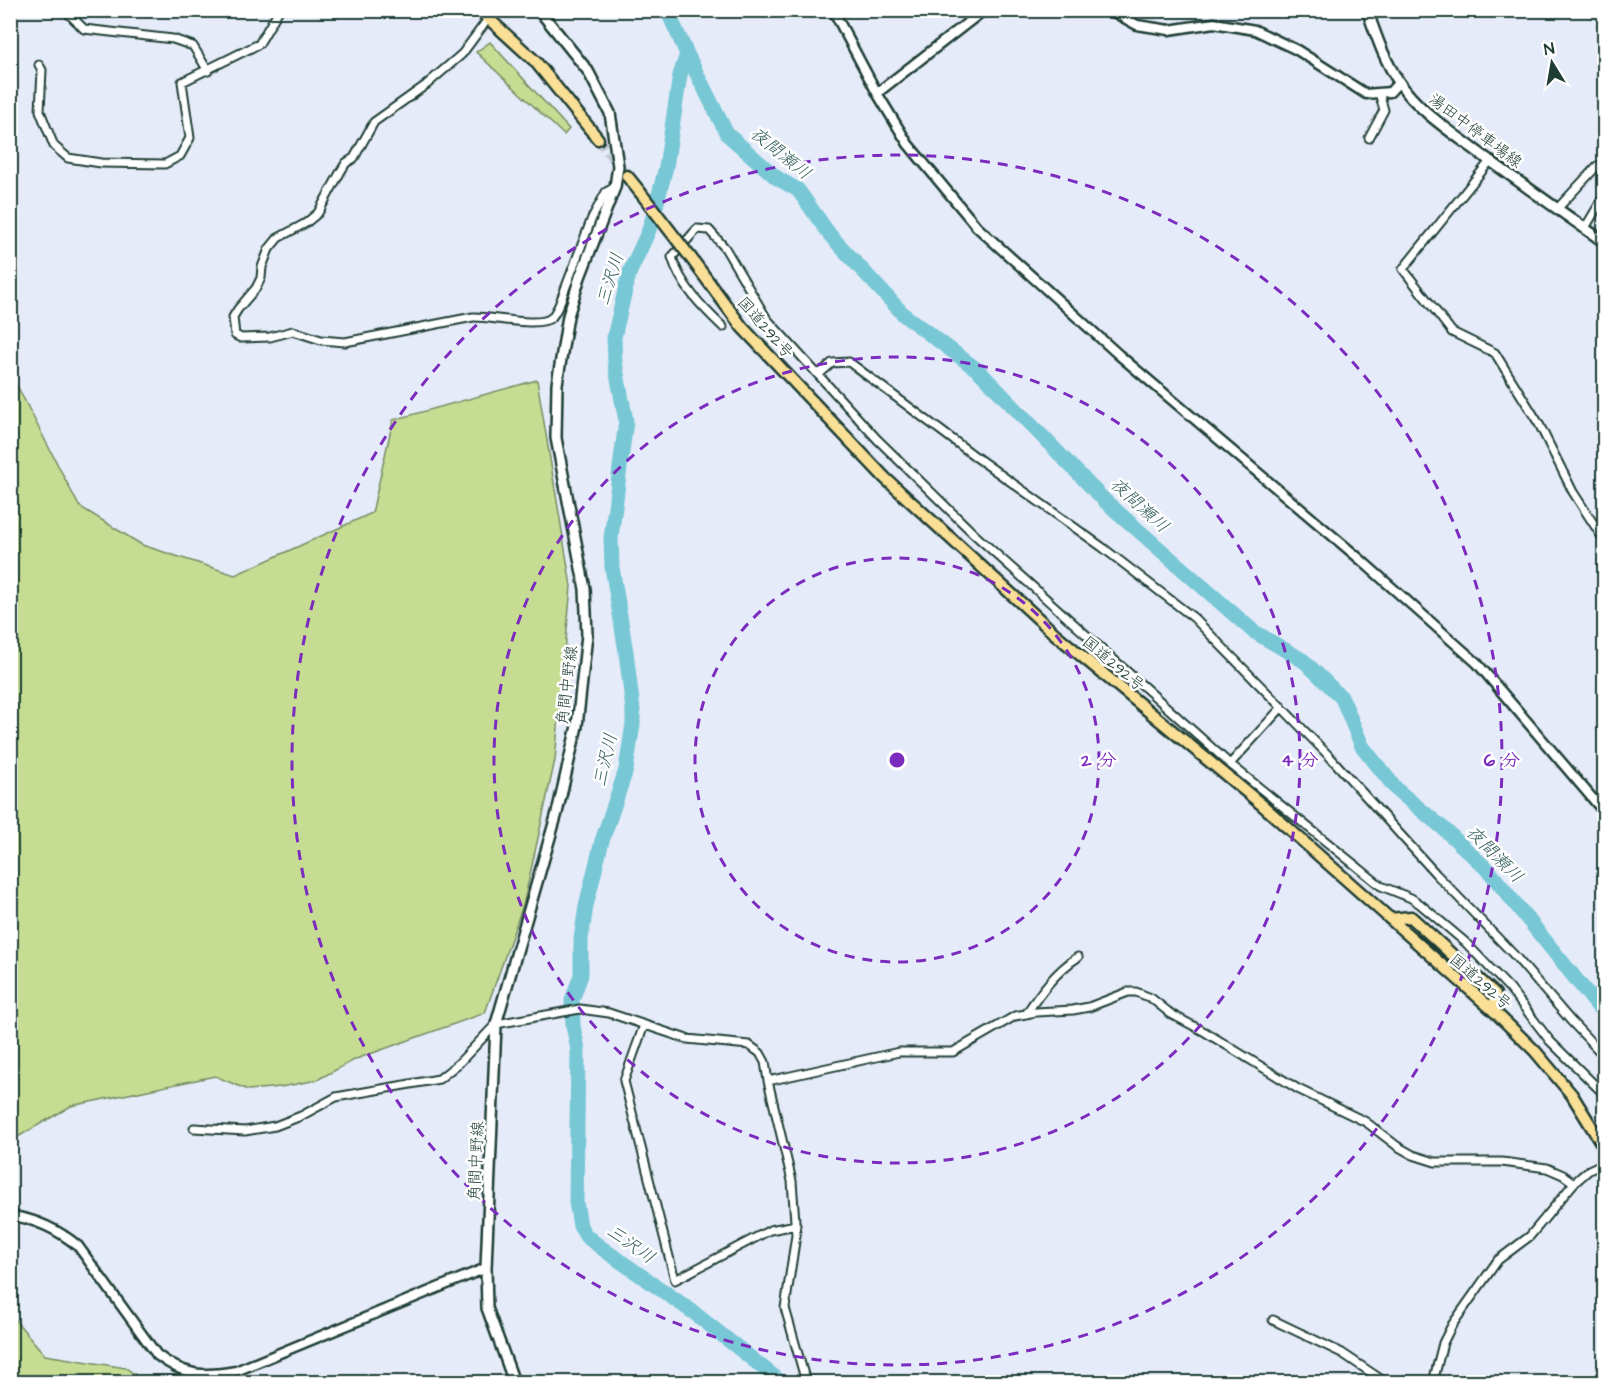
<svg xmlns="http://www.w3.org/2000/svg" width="1615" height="1393" font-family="'Architects Daughter','Klee One',sans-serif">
<rect width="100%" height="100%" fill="#e6ebf9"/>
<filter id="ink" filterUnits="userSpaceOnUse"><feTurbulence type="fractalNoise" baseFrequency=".0167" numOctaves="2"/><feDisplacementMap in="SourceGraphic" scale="12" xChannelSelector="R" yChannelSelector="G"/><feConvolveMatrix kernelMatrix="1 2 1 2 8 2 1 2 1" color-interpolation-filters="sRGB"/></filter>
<g filter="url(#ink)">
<path fill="#c5dc92" stroke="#728c63" stroke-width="1.5" d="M490 42 569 129 564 135 476 52Z
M10 372 79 506 142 545 235 575 372 513 393 420 537 380 571 586 555 760 524 902 485 1013 356 1059 317 1080 281 1087 248 1090 215 1076 71 1106 11 1141Z
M10 1314 45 1355 126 1368 145 1382H11Z"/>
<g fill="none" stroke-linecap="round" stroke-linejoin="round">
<path stroke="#78c7d5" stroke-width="15" d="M667 10 687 54 727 134 777 178 798 190 830 235 904 315 979 371 1105 501 1253 631 1304 661 1342 698 1362 746 1397 790 1443 828 1489 871 1604 1014
M687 54 680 75 666 167 655 210 649 230 629 274 614 337 615 363 626 421 611 538 612 567 626 652 633 710V724L626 770 602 841 586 906 581 939V975L572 1000 573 1026 578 1049 576 1202 580 1226 586 1236 603 1249 693 1312 781 1382"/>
<path stroke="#bec8d2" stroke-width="10" stroke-dasharray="10 5" stroke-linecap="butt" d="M598 139 627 176"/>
<g stroke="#1f3d34" stroke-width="11">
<path id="minor" d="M65 10 84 29 173 39 193 46 208 71
M488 19 462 54 426 85 374 122 354 158 346 163 341 171 318 213 306 223 278 238 269 249 262 267 261 278 256 288 238 309 233 317 235 335 241 338 270 337 293 331 321 340 345 342 473 317C491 316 538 328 551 318 554 315 557 309 559 305L592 218 606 192 615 187
M39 65 42 70 40 111 54 146 68 158 101 163 165 164 180 156 190 138 182 82 259 44 279 10
M1369 138 1384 110 1379 93
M1490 161 1403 269 1452 332 1495 353 1539 424 1573 492 1604 540
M1557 209 1597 166
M1585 228 1604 196
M723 327C703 308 680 285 672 257L697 229 709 230 725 248 767 319 877 439 974 534 1230 764 1381 886 1411 898 1420 904 1465 942 1510 989 1550 1041 1604 1094
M818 375 832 363 849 362 976 457 1102 547 1194 618 1331 758 1436 874 1515 956 1570 1020 1604 1056
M1230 764 1282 707
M1026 1014C1040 993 1056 971 1078 957
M644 1025 624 1081 675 1280 770 1230 796 1225
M768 1081 899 1052H953L1015 1016 1036 1012 1073 1010 1089 1007 1128 992H1136L1151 998 1171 1014 1205 1032 1298 1089 1366 1122 1397 1146 1413 1155 1435 1162H1502L1547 1168 1563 1175 1574 1183
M194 1128 245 1131 275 1126 301 1116 336 1097 439 1079 459 1063 496 1024 580 1009 609 1013 687 1039 749 1045 760 1053 765 1062 768 1081 792 1181 796 1235 785 1308 806 1382
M1273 1320 1342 1353 1385 1382
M1433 1382 1443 1343 1452 1325 1498 1260 1530 1236 1574 1183 1589 1170 1604 1163"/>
</g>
<g stroke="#1f3d34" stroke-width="13">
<path id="tertiary" d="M833 10 877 93 908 144 977 227 1119 355 1361 560 1477 663 1604 812
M1110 10 1137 25 1169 30 1214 23 1255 30 1297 50 1366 94 1390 92 1399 82
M877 93 984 10
M10 1216C35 1218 60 1231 78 1246L157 1355C184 1376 204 1377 236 1371L486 1268"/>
</g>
<g stroke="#1f3d34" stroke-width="14">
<path id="secondary" d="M1367 10C1376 35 1384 60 1399 82 1418 110 1447 129 1474 149 1517 181 1561 211 1604 242
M514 1382 487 1308 486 1268 496 1024 557 813 577 726 587 635 585 589 556 438 557 384 568 316 580 277 615 187 618 166 610 113 588 71 539 10"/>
</g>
<g stroke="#1f3d34" stroke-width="15">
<path id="trunk" d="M479 10 535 61 598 139
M627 176 640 192
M691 258 742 327 885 478 1055 634 1261 804 1495 1012 1535 1051 1572 1095 1604 1147
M1390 919 1411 917 1495 994V1012"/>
</g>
<use href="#minor" stroke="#fff" stroke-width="7"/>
<use href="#tertiary" stroke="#fff" stroke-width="8"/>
<use href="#secondary" stroke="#fff" stroke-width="9"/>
<use href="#trunk" stroke="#fadf96" stroke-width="10"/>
<g stroke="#1f3d34" stroke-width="15" stroke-linecap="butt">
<path id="trunk-bridge" d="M640 192 691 258"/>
</g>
<use href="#trunk-bridge" stroke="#fadf96" stroke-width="10"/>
</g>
</g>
<g fill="none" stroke="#7b2cbf" stroke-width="3" stroke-dasharray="10 8">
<circle cx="897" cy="760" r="202"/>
<circle cx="897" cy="760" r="403"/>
<circle cx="897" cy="760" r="605"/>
</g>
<g text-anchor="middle" stroke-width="5" stroke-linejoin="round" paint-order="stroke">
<g font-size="16" fill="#1f3d34" stroke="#fff">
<text transform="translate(1476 130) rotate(37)" y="6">湯田中停車場線</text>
<text transform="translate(766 327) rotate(49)" y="6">国道292号</text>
<text transform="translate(1114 663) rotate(40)" y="6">国道292号</text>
<text transform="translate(566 685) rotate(-83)" y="6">角間中野線</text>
<text transform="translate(1481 981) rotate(41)" y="6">国道292号</text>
<text transform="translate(475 1161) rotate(-87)" y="6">角間中野線</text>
</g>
<g font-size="18" font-style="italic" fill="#35605c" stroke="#fff">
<text transform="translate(781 153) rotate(39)" y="6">夜間瀬川</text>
<text transform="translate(610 279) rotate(-73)" y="6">三沢川</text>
<text transform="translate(1140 505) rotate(42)" y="6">夜間瀬川</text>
<text transform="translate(605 760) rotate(-77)" y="6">三沢川</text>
<text transform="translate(1495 854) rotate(45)" y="6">夜間瀬川</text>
<text transform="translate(631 1244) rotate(35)" y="6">三沢川</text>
</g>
</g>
<circle cx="897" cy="760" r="9" fill="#7b2cbf" stroke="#fff" stroke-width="3"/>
<g font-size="18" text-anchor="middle" font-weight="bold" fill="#7b2cbf" stroke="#fff" stroke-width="5" stroke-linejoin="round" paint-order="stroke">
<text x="1099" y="766">2 分</text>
<text x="1300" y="766">4 分</text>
<text x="1502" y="766">6 分</text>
</g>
<rect width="1615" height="1393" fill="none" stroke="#fff" stroke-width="36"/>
<rect x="18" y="18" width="1579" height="1357" fill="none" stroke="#1f3d34" stroke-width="2" filter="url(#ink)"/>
<g transform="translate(1552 63) rotate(349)" stroke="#ffffff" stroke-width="4.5" paint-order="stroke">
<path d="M0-4.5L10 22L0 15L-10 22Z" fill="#1f3d34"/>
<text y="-9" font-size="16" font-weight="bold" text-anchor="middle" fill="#1f3d34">N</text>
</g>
</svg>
